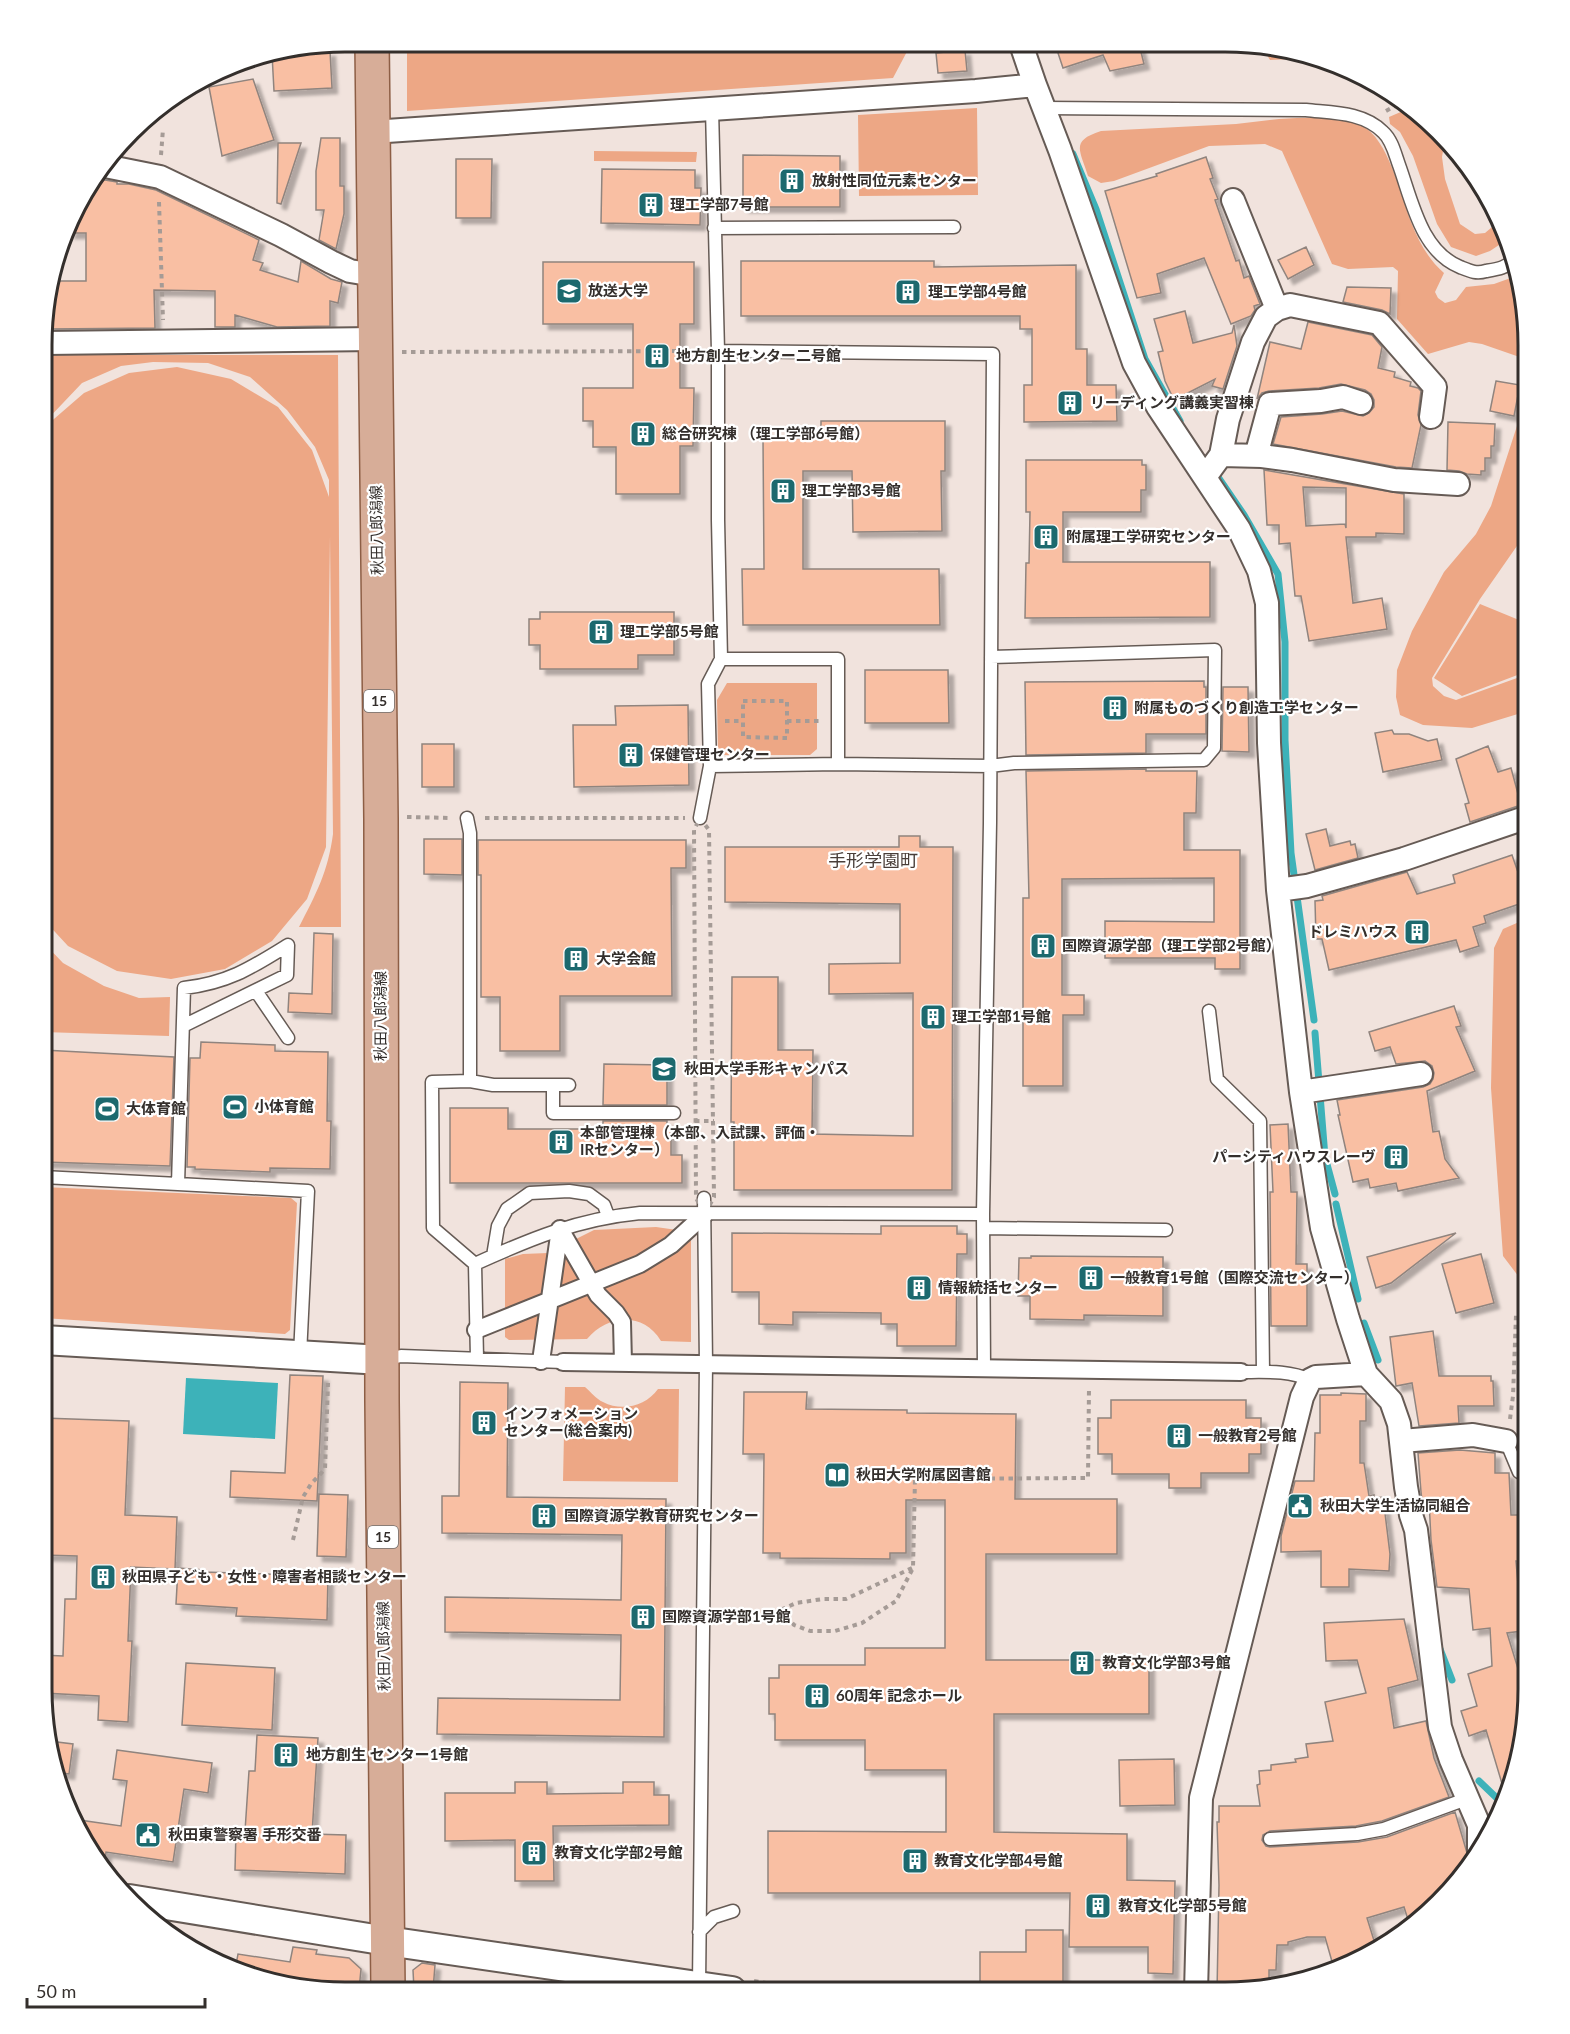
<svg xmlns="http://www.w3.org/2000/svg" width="1570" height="2034" font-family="Lato,'Noto Sans JP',sans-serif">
<defs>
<filter id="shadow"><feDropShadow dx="5.5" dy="5.5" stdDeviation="1.5" flood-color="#0004"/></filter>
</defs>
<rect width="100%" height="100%" fill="#f1e3dd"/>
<path fill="#eda785" d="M407 42 911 44 893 78 407 111Z
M1261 45H1264L1313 58 1270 60Z
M977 108 978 195 859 196 858 115Z
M1413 110 1445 139 1442 157 1445 179 1460 224 1475 234 1485 233 1498 222H1501L1505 232 1502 243 1490 251 1476 256 1451 247 1437 224 1413 156 1400 132 1390 124 1389 117 1403 111Z
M1279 119C1305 118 1337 114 1362 126 1388 138 1401 196 1411 222 1419 242 1428 259 1444 273L1435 292 1438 298 1445 303 1456 300 1466 287 1494 284 1519 275 1528 345V360L1482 344 1469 342 1428 354 1397 319 1398 271 1393 267 1348 269 1332 264 1282 151 1265 144 1209 146 1114 181 1101 183 1088 176C1080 150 1070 141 1101 131L1236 124Z
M594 151 697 152 696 162 594 161Z
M45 355H338L341 927H299C316 894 328 872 333 834L330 536 326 847 307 899 272 941 225 969 171 979 117 971 68 946 43 919 44 429 47 425 84 393 129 373 177 367 231 379 278 407 312 450 329 497V480L315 447 287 410 250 377 208 363 153 362 121 366 82 383 44 423Z
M1528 392V526L1519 543 1480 599 1432 678 1433 686 1444 696 1456 700 1528 674V711L1472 728 1423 725 1400 715 1396 697 1397 670 1412 631 1444 572 1476 534 1491 506Z
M1480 604 1519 620 1528 629V671L1462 696 1434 678Z
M727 683H817V749L810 755H724L718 750 717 700Z
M1528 918V1289L1503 1256 1491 1088 1494 948 1503 929Z
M43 942 63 963 104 986 139 998 170 997 169 1036 43 1032Z
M43 1187 291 1198 297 1203 290 1330 285 1334 43 1318Z
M656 1227 691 1232V1342L661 1341C643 1311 607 1315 587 1339L509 1340 505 1337V1259L523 1254 548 1253 594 1230Z
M565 1387H585C591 1392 596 1399 603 1402 622 1412 646 1406 658 1389H679L678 1482 563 1481Z"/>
<path fill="#3db2b9" d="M186 1378 278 1383 275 1439 183 1434Z"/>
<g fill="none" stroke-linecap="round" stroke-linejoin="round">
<path stroke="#3db2b9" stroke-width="7" d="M1073 154 1096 209 1145 359 1180 421
M1218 477 1244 515 1278 574 1285 642V740L1291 853 1314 1020
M1315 1033 1325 1157 1335 1194
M1336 1204 1358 1299
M1364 1323 1378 1360
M1440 1649 1452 1680
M1479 1781 1503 1804"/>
</g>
<path fill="#f9bfa3" stroke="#90847e" stroke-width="1.5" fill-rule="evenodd" filter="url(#shadow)" d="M1055 44H1139L1144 64 1110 71 1103 55 1063 68Z
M965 50 967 71 938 73 936 53Z
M330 51 332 88 274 91 272 54Z
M253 79 274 140 222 156 209 87Z
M321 138H340V186H344V214L336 249 319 240 324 210H316V171Z
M278 143H301L281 204 277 203Z
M743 155 840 156V207H743Z
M1206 157 1213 178 1210 179 1218 199 1215 200 1236 261 1239 260 1244 278 1249 276 1260 304 1254 306 1255 310 1251 316 1231 324 1204 258 1157 274 1161 293 1137 298 1105 191 1157 176 1156 174Z
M456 159H492L491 218H456Z
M602 169 695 170V188H701L700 225 601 223Z
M94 180H105L117 182V184H129L156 190 259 240 253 260 263 263 260 270 298 282 301 261 331 279 342 282 338 303 330 301V326L277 327 235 315V327H215V291L154 290 155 328 50 329V290L53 281H86V233H69L82 194Z
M1306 247 1314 265 1288 279 1278 260Z
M741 261H934V267L1076 265V349H1087V385H1116L1117 421 1024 422V385H1032V329H1020V316H741Z
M543 262H694V324H680V388H694L693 446H680V494H616V447H593V421H583V388H633V324H543Z
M1347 287 1391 288 1390 314 1382 310 1343 302Z
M1185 311 1193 343 1232 333 1234 325 1237 346 1223 389 1212 386 1215 379 1174 400 1165 381 1158 352 1163 351 1154 319Z
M1308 322 1372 335 1382 347 1378 368 1395 372 1394 377 1411 382 1410 386 1418 388 1421 391 1418 415 1421 425 1412 468 1396 467 1273 444 1281 417 1322 414 1342 411 1363 416 1369 413 1374 407V400L1371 394 1365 390 1341 384 1319 388 1269 391 1262 393 1257 399 1270 342 1301 349Z
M1496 381 1520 385 1514 416 1490 411Z
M821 421H945V471H941L942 531 853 532 852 471H803V569H939L940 625H743L742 569H764L763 439 821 438Z
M1448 422 1495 424 1494 446H1491V458H1485V471H1481V475L1467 474 1459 471 1447 470Z
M1026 460H1142V465H1146V490H1141V512H1063V562H1210V617L1025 618 1026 563H1029L1030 512H1026Z
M1264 470 1404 494V534L1376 533V537H1346L1353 603 1382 598 1387 629 1309 641 1301 596H1295L1290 543 1279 544V525H1267ZM1303 487 1346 488V528L1345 524 1306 526Z
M540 612H674V655H638V669H540V645H529V619H540Z
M865 670H948L949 723H865Z
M1204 681V687H1206V734H1146V753L1026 755 1025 682Z
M1223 687H1248L1249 752 1222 751Z
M688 705 689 785 574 787 573 725H616L615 706Z
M1392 730 1394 734H1409L1428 741 1437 739 1442 760 1383 772 1375 733Z
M422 744H454V787H422Z
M1488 746 1498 772 1511 768 1521 805 1470 822 1465 804 1469 803 1456 759Z
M1146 769V771H1197L1196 813H1184V850H1240V969H1215V958H1105V921L1214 922V878L1062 879V995H1084V1015H1063V1086H1023V898H1029L1026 771Z
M1326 829 1330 846 1350 841 1351 845 1355 844 1358 858 1315 870 1306 834Z
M899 836H920V847H953L952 1190H734V1122H731L732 977H778V1050H813L812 1134 913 1136V993L829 994V964L900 963V904L725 902V847H899Z
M424 839H462V875L424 874Z
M478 840H686V868H671L672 996H560V1051H500V997H481V875H478Z
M1512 855 1528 901 1484 916 1486 923 1473 927 1479 946 1460 952 1456 940 1329 970 1322 939H1316L1315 901 1323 900 1322 896 1407 872 1417 894 1455 883 1453 875Z
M314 933 333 934 332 1014 288 1012 289 993 312 994Z
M1454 1006 1461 1026 1456 1027 1475 1071 1427 1091 1433 1132 1439 1131 1445 1159 1459 1178 1398 1191 1396 1183 1370 1188 1368 1179 1353 1182 1338 1115H1340L1337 1100 1423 1087 1430 1084 1433 1079 1434 1073 1432 1066 1425 1061 1396 1064 1390 1047 1375 1051 1369 1032Z
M201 1042 275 1045V1051L328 1052 327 1121H331L330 1169 270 1168V1172L195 1169V1167H187L190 1058H200Z
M43 1050 174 1057 170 1166 43 1162Z
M604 1064 667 1065V1105H603Z
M450 1108H508V1129H603V1121H667V1128H671V1155H682V1183H450Z
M1288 1124 1291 1192H1297L1296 1264H1307V1326H1271L1270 1192H1273L1270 1125Z
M881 1226H957V1234H967V1254H957L956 1346H897V1324H881V1313L793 1312V1325L759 1324V1292H732V1233L881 1234Z
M1456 1233 1391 1283 1376 1288 1367 1257Z
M1481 1254 1494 1303 1456 1313 1442 1264Z
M1031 1256 1163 1257V1316L1084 1315V1320L1030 1319V1296H1018L1019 1258H1031Z
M1433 1331 1439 1376H1491V1381H1493L1494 1406H1458L1459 1423 1419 1426 1412 1383 1396 1386 1390 1337Z
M290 1375 323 1376 317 1501 230 1497 231 1471 285 1473Z
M460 1382 508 1383 507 1497 666 1499 664 1737 437 1734 438 1698 620 1700 621 1635 445 1632V1597L621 1600 622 1535 442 1533V1496H459Z
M744 1392H807L806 1409 907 1410V1413L1016 1414 1015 1499H1117V1554H986V1660H1149V1714H994V1832L1127 1834V1880L1175 1881 1173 1974 1148 1973V1947H1069L1070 1893H768V1831L946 1832V1770H865V1740H775V1714H769V1678H779V1665H865V1648H945V1500H906V1553H890V1559L780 1558V1553H763L764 1454H743Z
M1341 1393 1366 1394V1421H1360V1463H1364L1369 1496 1374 1495V1498L1383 1497 1390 1554 1389 1571 1349 1569V1587H1321V1551L1281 1552V1536L1295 1481H1314L1315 1433H1320V1395H1341Z
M1111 1400H1246V1418H1261V1454H1249V1473H1201V1488H1169V1474H1112V1454H1098V1418H1111Z
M43 1418 129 1421 125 1515 177 1517 175 1569 131 1567 128 1641H132L128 1722 98 1720 99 1696 43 1693 42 1655 63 1656 65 1599H76L77 1556 42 1555Z
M1460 1450 1495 1453V1473H1509L1511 1515H1527V1561H1516L1522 1631 1507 1633 1527 1698V1709L1512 1786 1506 1797 1486 1730 1469 1736 1461 1711 1477 1706 1468 1674 1492 1666 1490 1628 1473 1630 1469 1589 1437 1587 1431 1540 1429 1500H1422L1421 1492 1418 1453Z
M319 1494 348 1495 346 1557 317 1556Z
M178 1568 204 1570V1572L328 1576 327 1620 236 1616 237 1608 176 1604Z
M1404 1619 1418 1680 1388 1688 1394 1728 1426 1721 1434 1758 1449 1797 1382 1821 1356 1826 1270 1831 1263 1835 1262 1840 1266 1846 1270 1847 1358 1842 1387 1837 1455 1812 1470 1863 1468 1867 1425 1916 1410 1926 1404 1907 1367 1918 1376 1947 1365 1951 1367 1955 1365 1957 1333 1965 1325 1937H1307L1288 1942V1945H1277L1276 1970H1269V1986L1217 1992 1219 1885 1217 1822H1219V1806H1260L1257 1785 1260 1784 1259 1771 1271 1770V1765L1296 1762 1295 1759 1308 1757 1306 1744 1333 1741 1325 1702 1366 1693 1357 1660 1326 1661 1324 1623Z
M186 1663 275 1668 272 1730 182 1725Z
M257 1735 318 1738 312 1834 346 1835 345 1874 235 1870 236 1831H245L249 1771H255Z
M49 1741 73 1744 69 1774 54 1772Z
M117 1750 212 1763 208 1793 184 1789 173 1862 106 1852 104 1869 73 1823 72 1819 121 1826 127 1781 113 1779Z
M1174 1759 1175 1805 1120 1806 1119 1760Z
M515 1782H547V1794L623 1793V1782H654V1795H669V1825L553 1826 554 1881H515V1840L445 1841V1793H515Z
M1026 1930H1063V1992L980 1991V1952H1026Z
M293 1947 317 1950 316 1954 349 1958 361 1969 359 1990 306 1989 248 1976 235 1970 238 1954 290 1962Z
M422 1963 435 1965 433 1990H414L413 1970Z"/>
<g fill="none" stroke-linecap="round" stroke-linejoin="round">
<g stroke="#665b55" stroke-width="15">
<path id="service" d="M1044 108 1306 110C1333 113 1363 112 1383 132 1392 140 1395 154 1399 165 1412 201 1421 251 1460 267 1470 271 1476 274 1486 271 1498 269 1506 268 1515 259
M714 228 954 227
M718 351 993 354 990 823 983 1214 984 1368
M721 659H838V764
M710 766 838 764 990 766 1014 763 1204 760 1214 748 1215 650 991 657
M467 818 470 833V1081L432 1082 433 1228 475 1264
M700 818 710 766 708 684 721 659 718 520V351L712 109
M256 991 288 1038
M1209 1011 1217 1079 1260 1121 1263 1372
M183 1026 287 975 288 945C251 968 228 983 184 988L178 1184 308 1191 300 1355
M470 1081 493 1085H569
M553 1085V1113H674
M43 1177 178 1184
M983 1228 1166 1230
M493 1256 498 1226 507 1209 530 1193 569 1191 589 1194 604 1205 608 1216
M477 1358 475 1264C530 1239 578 1219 640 1213L983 1214
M383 1360 401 1356 563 1362
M1241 1372C1264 1372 1289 1370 1310 1380
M1506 1441 1519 1472
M1270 1839 1357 1834 1384 1829 1469 1798
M699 1932 714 1917 733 1911
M699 1985 706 1364 704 1198"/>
</g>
<g stroke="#665b55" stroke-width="20">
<path id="pedestrian" d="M560 1229 598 1295 616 1313 622 1322 623 1363
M476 1330 640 1264 671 1245 705 1214
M541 1361 560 1229
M563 1362 1241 1372"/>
</g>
<g stroke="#665b55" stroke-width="26">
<path id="minor" d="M1021 44 1035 85
M372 132 976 91 1035 85 1060 150 1134 363 1158 407 1239 529 1259 571 1267 603 1269 743 1278 890 1301 1092 1322 1228 1348 1319 1366 1374 1391 1401 1399 1424 1406 1487 1411 1515 1416 1530 1440 1727 1451 1760 1479 1825V1852
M105 166 160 177 281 235 331 262 350 271 374 275
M1233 200 1277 309
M45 343 374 339
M1221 455 1262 456 1292 460 1394 480 1458 484
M1256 456 1270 404 1321 401 1343 397 1361 403
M1205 477 1221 455 1228 419 1253 342 1266 317 1277 309 1290 305 1379 323 1435 387 1431 417
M1278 890 1307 886 1404 859 1528 817
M1301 1092 1421 1074
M1402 1441 1473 1435 1506 1441
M1196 1992 1201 1798 1302 1397 1310 1380 1316 1377 1366 1374"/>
</g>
<g stroke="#665b55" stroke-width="32">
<path id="tertiary" d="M43 1340 382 1360
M129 1899 387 1941 732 1991"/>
</g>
<g stroke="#8d5e45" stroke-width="36">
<path id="primary" d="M372 42 381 819 382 1401 388 1990"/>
</g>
<path stroke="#a59b96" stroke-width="4" stroke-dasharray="4.5 4.5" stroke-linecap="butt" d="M1386 111 1395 106 1407 105
M161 155 163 129
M159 202 163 320
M402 352 700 351
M743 701H787V738L743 737Z
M725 721H743
M787 721H823
M407 817 451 818
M485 818H685
M700 818 709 830 714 1197 705 1214 696 1198 694 830Z
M695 1121H714
M1510 1419 1513 1396 1516 1315
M293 1540 303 1497 311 1484 325 1469 328 1383
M781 1609 794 1625 810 1631H835L862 1623 896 1601 913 1568 915 1479 1088 1478 1089 1388
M719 1613H774L796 1603 823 1599H846L912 1568
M754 1981 815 1991"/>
<use href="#service" stroke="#fff" stroke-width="12"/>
<use href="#pedestrian" stroke="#fff" stroke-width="16"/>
<use href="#minor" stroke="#fff" stroke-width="22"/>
<use href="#tertiary" stroke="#fff" stroke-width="28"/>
<use href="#primary" stroke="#d7ad98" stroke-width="33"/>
</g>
<defs>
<g id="building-square" transform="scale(1.35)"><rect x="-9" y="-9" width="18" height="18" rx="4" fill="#1c696e" stroke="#fff"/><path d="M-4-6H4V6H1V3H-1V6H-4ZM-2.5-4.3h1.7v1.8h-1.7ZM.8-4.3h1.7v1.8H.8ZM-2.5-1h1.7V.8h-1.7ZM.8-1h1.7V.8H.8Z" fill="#fff"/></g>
<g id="school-square" transform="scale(1.35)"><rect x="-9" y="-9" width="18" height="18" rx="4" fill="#1c696e" stroke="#fff"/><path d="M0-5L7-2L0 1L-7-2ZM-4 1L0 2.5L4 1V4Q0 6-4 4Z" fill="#fff"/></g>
<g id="university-square" transform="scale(1.35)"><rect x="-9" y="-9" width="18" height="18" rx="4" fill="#1c696e" stroke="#fff"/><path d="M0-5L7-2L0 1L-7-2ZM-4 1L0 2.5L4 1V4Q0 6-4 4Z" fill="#fff"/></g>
<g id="stadium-square" transform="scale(1.35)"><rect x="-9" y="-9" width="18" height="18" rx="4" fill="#1c696e" stroke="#fff"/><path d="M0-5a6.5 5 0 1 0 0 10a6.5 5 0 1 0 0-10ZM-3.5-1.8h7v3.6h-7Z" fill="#fff"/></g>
<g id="library-square" transform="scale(1.35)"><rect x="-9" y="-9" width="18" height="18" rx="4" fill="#1c696e" stroke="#fff"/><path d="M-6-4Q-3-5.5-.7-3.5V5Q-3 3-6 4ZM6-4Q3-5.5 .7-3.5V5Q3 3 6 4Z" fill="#fff"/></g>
<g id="civic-square" transform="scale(1.35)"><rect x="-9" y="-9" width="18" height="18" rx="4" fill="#1c696e" stroke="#fff"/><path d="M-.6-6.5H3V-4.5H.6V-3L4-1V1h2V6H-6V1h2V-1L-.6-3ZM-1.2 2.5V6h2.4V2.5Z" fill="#fff"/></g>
</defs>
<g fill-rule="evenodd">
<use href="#building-square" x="792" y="181"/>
<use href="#building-square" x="651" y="205"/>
<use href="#school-square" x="569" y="291"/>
<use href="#building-square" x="908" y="292"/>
<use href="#building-square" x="657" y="356"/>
<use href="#building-square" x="1070" y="403"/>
<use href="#building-square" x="643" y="434"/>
<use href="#building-square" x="783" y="491"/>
<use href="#building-square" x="1046" y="537"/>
<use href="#building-square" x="601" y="632"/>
<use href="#building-square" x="1115" y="708"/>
<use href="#building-square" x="631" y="755"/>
<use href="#building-square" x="1417" y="932"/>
<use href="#building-square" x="1043" y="946"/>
<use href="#building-square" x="576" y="959"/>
<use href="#building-square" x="933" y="1017"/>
<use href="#university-square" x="664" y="1069"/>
<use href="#stadium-square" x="235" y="1107"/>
<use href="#stadium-square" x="107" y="1109"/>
<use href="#building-square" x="561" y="1142"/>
<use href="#building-square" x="1396" y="1157"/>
<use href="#building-square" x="1091" y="1278"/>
<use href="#building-square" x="919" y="1288"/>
<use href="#building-square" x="484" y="1423"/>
<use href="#building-square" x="1179" y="1436"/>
<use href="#library-square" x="837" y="1475"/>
<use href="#civic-square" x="1300" y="1506"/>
<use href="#building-square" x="544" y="1516"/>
<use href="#building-square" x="103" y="1577"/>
<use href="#building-square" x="643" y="1617"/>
<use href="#building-square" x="1082" y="1663"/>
<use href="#building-square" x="817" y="1696"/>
<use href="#building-square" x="286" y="1755"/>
<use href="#civic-square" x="148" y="1835"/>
<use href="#building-square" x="534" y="1853"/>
<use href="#building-square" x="915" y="1861"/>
<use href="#building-square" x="1098" y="1906"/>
</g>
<g text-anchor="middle" stroke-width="4.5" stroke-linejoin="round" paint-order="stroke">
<g fill="#fff" stroke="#716d6b" stroke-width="1.5">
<rect x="364" y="690" width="30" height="22" rx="4.5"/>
<rect x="368" y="1526" width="30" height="22" rx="4.5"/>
</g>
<g font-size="14" font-weight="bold" fill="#342f2c">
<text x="379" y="706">15</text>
<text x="383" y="1542">15</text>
</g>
<g font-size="15" font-weight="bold" fill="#342f2c" stroke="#fff" text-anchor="start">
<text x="812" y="186">放射性同位元素センター</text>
<text x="670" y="210">理工学部7号館</text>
<text x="588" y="296">放送大学</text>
<text x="928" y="297">理工学部4号館</text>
<text x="676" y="361">地方創生センター二号館</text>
<text x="1090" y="408">リーディング講義実習棟</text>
<text x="662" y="439">総合研究棟 （理工学部6号館）</text>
<text x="802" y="496">理工学部3号館</text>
<text x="1066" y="542">附属理工学研究センター</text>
<text x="620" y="637">理工学部5号館</text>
<text x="1134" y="713">附属ものづくり創造工学センター</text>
<text x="650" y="760">保健管理センター</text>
<text x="1398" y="937" text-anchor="end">ドレミハウス</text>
<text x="1062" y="951">国際資源学部（理工学部2号館）</text>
<text x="596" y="964">大学会館</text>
<text x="952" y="1022">理工学部1号館</text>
<text x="684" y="1074">秋田大学手形キャンパス</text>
<text x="254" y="1112">小体育館</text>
<text x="126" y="1114">大体育館</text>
<text x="580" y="1138">本部管理棟（本部、入試課、評価・<tspan x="580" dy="17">IRセンター）</tspan></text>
<text x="1376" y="1162" text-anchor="end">パーシティハウスレーヴ</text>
<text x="1110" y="1283">一般教育1号館（国際交流センター）</text>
<text x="938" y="1293">情報統括センター</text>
<text x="504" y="1419">インフォメーション<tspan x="504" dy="17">センター(総合案内)</tspan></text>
<text x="1198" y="1441">一般教育2号館</text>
<text x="856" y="1480">秋田大学附属図書館</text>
<text x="1320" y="1511">秋田大学生活協同組合</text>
<text x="564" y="1521">国際資源学教育研究センター</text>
<text x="122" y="1582">秋田県子ども・女性・障害者相談センター</text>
<text x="662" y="1622">国際資源学部1号館</text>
<text x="1102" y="1668">教育文化学部3号館</text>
<text x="836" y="1701">60周年 記念ホール</text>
<text x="306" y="1760">地方創生 センター1号館</text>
<text x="168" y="1840">秋田東警察署 手形交番</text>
<text x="554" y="1858">教育文化学部2号館</text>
<text x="934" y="1866">教育文化学部4号館</text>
<text x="1118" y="1911">教育文化学部5号館</text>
</g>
<g font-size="15" fill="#342f2c" stroke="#fff">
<text transform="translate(377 530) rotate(-91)" y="5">秋田八郎潟線</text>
<text transform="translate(381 1016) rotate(-90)" y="5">秋田八郎潟線</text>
<text transform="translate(384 1646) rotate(-91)" y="5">秋田八郎潟線</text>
</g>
<g font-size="18" fill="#493e39" stroke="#fff">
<text x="873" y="867">手形学園町</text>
</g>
</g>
<path d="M0 0H1570V2034H0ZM345 52H1225A293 293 0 0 1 1518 345V1689A293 293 0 0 1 1225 1982H345A293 293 0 0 1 52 1689V345A293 293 0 0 1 345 52Z" fill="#fff" fill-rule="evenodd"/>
<path fill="none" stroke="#342f2c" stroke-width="3" d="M345 52H1225A293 293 0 0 1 1518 345V1689A293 293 0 0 1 1225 1982H345A293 293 0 0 1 52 1689V345A293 293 0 0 1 345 52Z"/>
<path d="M27 1998v9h178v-9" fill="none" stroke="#342f2c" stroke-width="3"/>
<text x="36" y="1998" font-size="18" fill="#342f2c" stroke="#ffffff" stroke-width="4.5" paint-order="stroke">50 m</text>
</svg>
